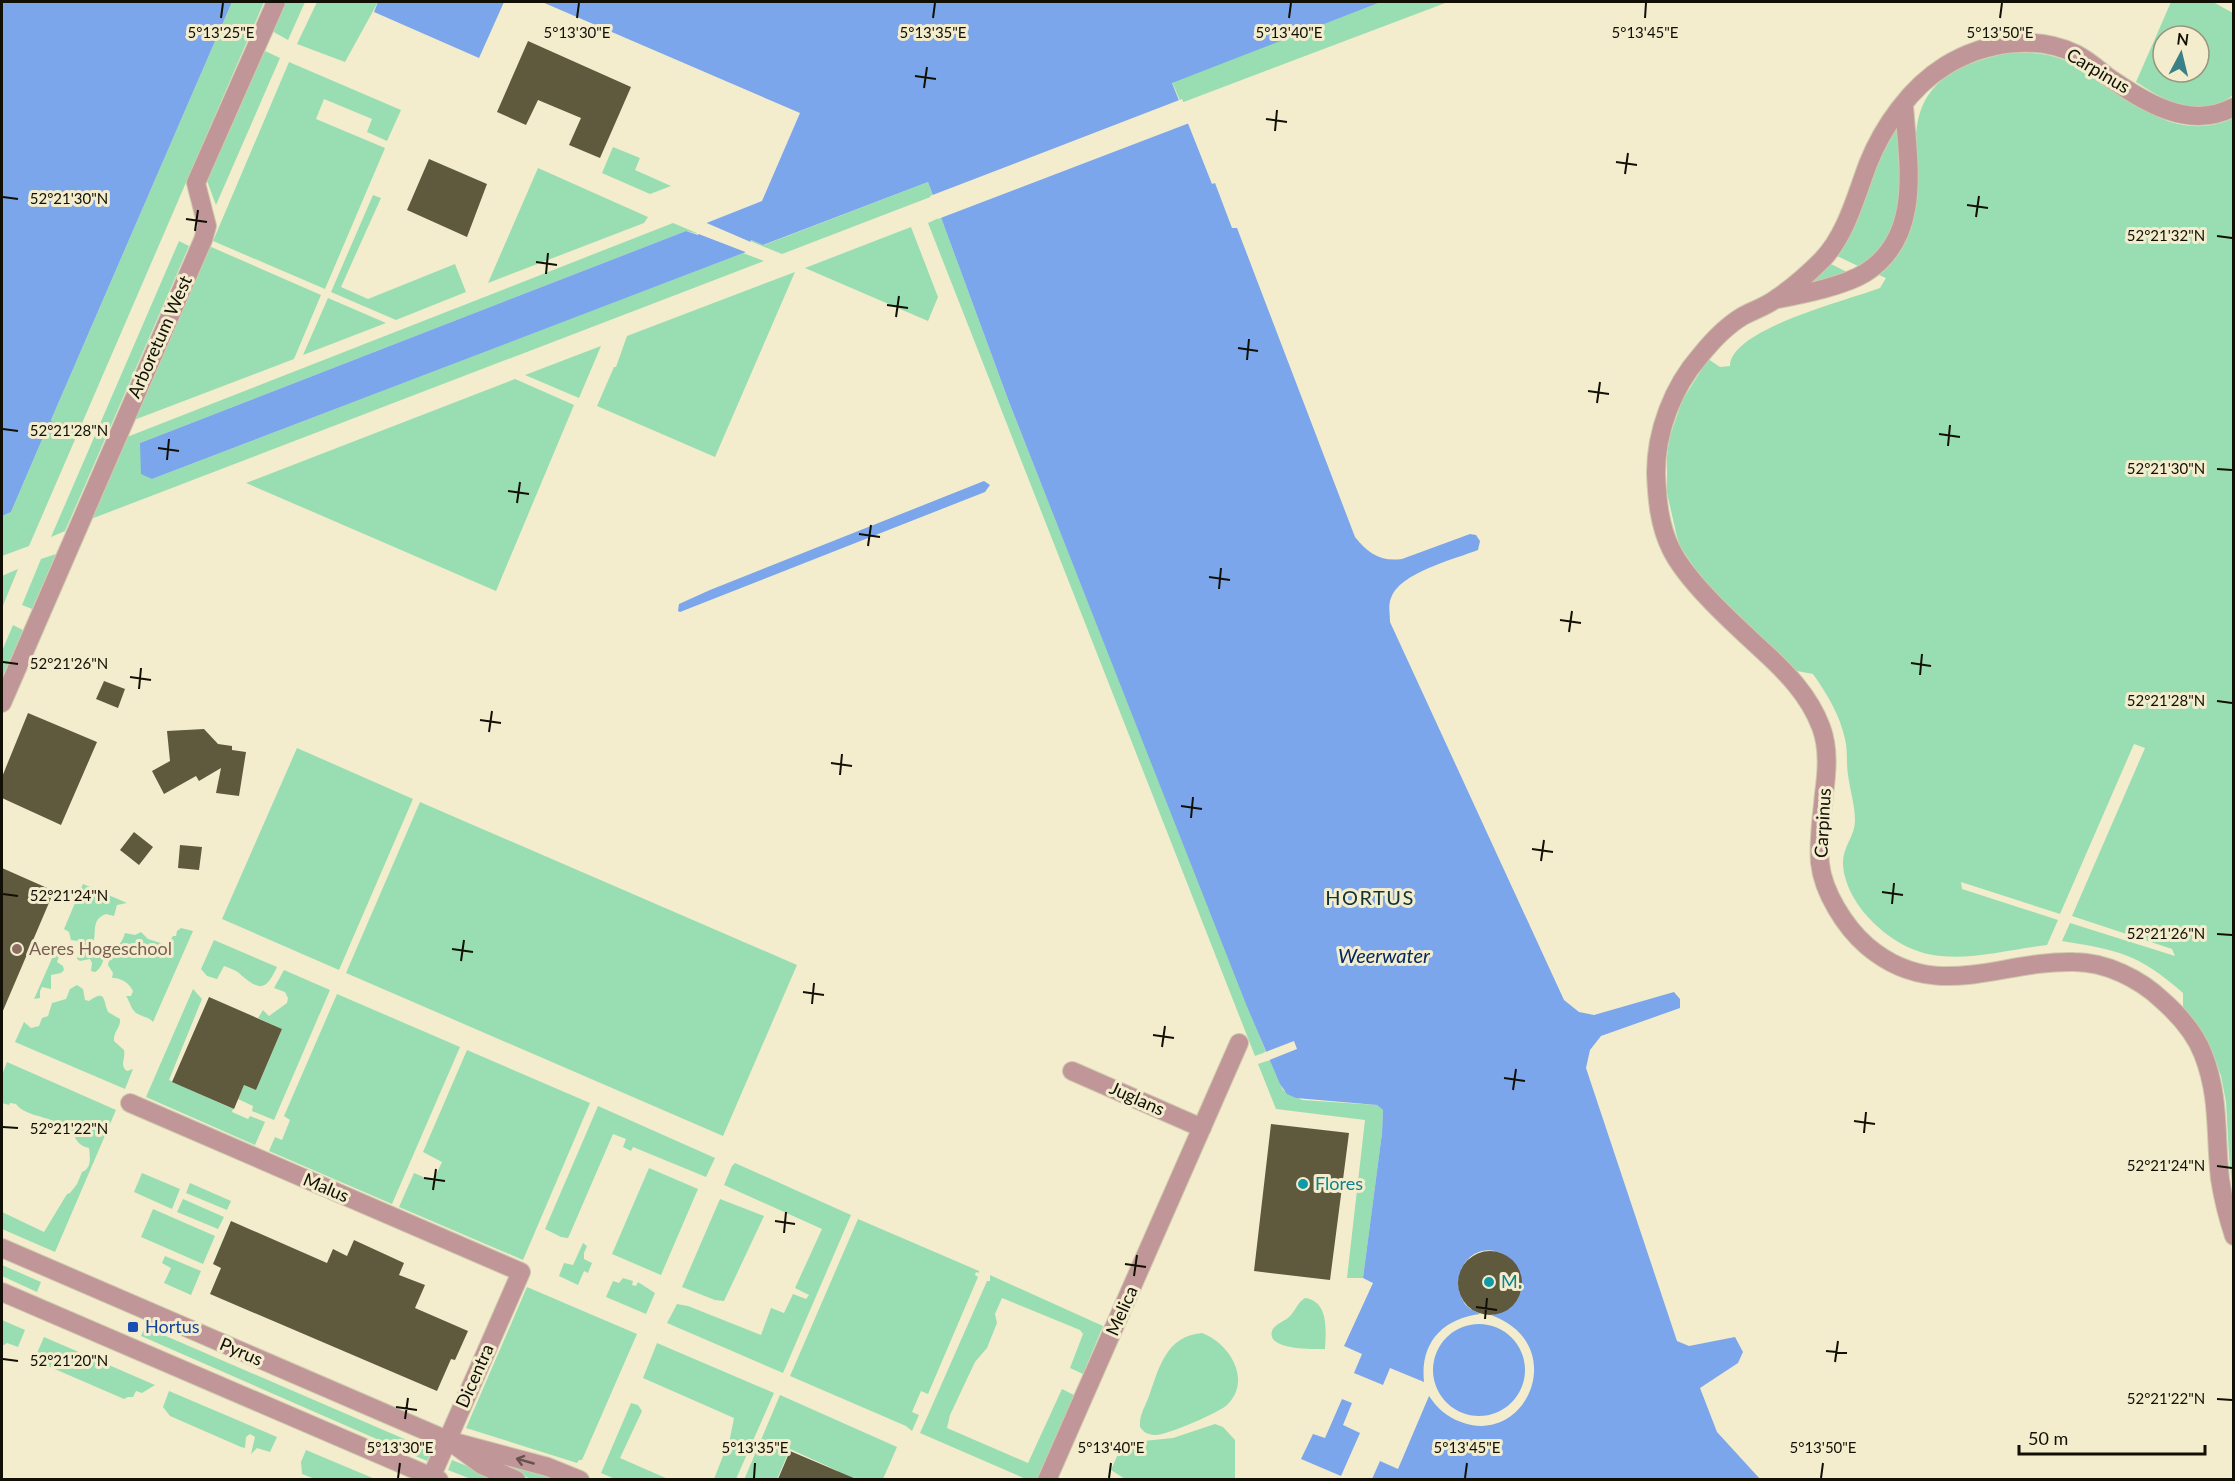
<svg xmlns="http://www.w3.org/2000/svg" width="2235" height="1481" font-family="Lato,sans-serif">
<rect width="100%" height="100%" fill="#f3edcd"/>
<path fill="#98deb2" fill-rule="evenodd" d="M232 2H264L29 546 2 556V516L11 512 44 435 53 431 55 427 51 420Z
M284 2H305L288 40 272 31Z
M317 2H378L345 62 297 44Z
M1381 2H1448L1181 103 1172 82Z
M2171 2H2213L2233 13V95C2200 123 2166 101 2136 82ZM2163 36H2199V72H2163Z
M263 50 280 58 216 205 207 181Z
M2009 53C2020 53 2031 52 2042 54 2085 61 2122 94 2158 117 2182 128 2209 130 2233 118V1195L2229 1156 2226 1102 2221 1076 2212 1051 2201 1032 2183 1008V993C2139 954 2118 950 2062 941L2070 923 2175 956 2172 949 2072 916 2145 748 2134 744 2060 914 1961 882 1962 889 2058 920 2047 945C2010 949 1970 961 1933 955 1893 949 1845 906 1843 864 1842 848 1855 836 1855 821 1855 806 1850 790 1848 775 1846 763 1848 751 1845 739 1840 715 1827 694 1813 674L1797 671 1747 626 1701 577 1681 548 1677 537 1667 493V457L1669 439 1682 401 1708 359 1720 367 1730 366C1730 329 1849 300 1880 288L1886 278 1879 275C1969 202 1843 85 2009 53Z
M289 62 401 110 387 141 367 132 372 119 324 99 316 119 385 148 325 289 213 241Z
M1899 125C1895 166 1911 218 1878 252 1873 257 1866 262 1860 267L1835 255 1883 148Z
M613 147 640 158 635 170 671 186 650 194 602 173Z
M538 168 648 217 644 223 488 283Z
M928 182 933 196 782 254 750 241V240L764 245Z
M373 195 381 198 341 287 368 299 455 264 466 292 396 320 331 292Z
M941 217 1009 402 1266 1052 1255 1056 928 223Z
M673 223 699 234 686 231 140 443 152 479 743 253 764 261 91 519 127 437Z
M911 227 938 297 928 321 805 268Z
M179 241 189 246 65 531 51 537Z
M209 246 321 295 294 359 134 420Z
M1829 263 1847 272 1810 283Z
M795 272 715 457 597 406 614 367H616L627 336Z
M328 298 386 323 303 355Z
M601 346 579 398 525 375Z
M515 379 574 405 496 591 246 483Z
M56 554 32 609 22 605 41 559Z
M18 569 2 608V576Z
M13 625 23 630 2 679V651Z
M297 748 413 799 339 970 222 919Z
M420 802 797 965 723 1136 346 973Z
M83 884 127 903 117 905 114 916 106 914C92 919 96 930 94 940L85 946 82 951 85 954 86 950H88L91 954 94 952 92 948 94 947 97 951 102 947C106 956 103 967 95 972L91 971 92 963 90 959 80 961 77 959 80 949 77 941 71 940 69 932 64 929Z
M181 928 193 931 153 1022C149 1017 142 1017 136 1013 131 1009 130 1002 126 996H131L133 991C130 984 121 977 112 978L113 973 108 965C110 951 122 946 125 933L135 935 141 932 148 939 167 945 173 936H176L177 931Z
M214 940 277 967C266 991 260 991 241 975 237 970 229 968 224 966L217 979 207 976 201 969Z
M57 947 61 951 57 962 63 966 64 970 61 973 51 975V989L42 987 40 991V998L34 999Z
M284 970 330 990 274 1120 252 1111 253 1106 238 1099 244 1085 256 1090 282 1029 258 1018 263 1010 269 1016 287 1003 288 998 285 992 274 988Z
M77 985 83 989 85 1000 89 1001C106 989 103 1000 108 1012L120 1019C121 1027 113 1032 114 1041L124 1050C126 1059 119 1065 127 1071L133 1069 125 1089 15 1042 24 1022 31 1028 39 1026 42 1018 48 1016 52 1003 66 999 70 989Z
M193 989 202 999 169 1080 233 1109 232 1112 248 1119 250 1116 265 1122 255 1145 146 1097Z
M337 994 460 1047 392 1204 269 1151 275 1137 282 1140 290 1120 284 1116Z
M467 1050 590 1103 523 1260 399 1207 414 1173 433 1181 442 1162 423 1152Z
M1270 1060 1283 1090 1302 1100 1377 1105 1383 1110 1382 1133 1363 1278H1347L1365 1120 1276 1109 1258 1064Z
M7 1062 116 1110 55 1252 2 1229V1212L44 1232 67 1194 70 1193 77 1184 82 1172C92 1168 90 1157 89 1148 74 1145 76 1133 65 1124L62 1126 57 1125 56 1122C44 1116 24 1115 16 1104L10 1103 9 1105 2 1103V1075Z
M598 1106 715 1158 706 1177 633 1147 631 1151 623 1147 626 1139 613 1134 569 1236 568 1238 561 1237 545 1229Z
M735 1163 851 1215 783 1373 667 1323 677 1304 688 1306 761 1335 771 1308 784 1313 793 1294 806 1299 809 1295 795 1288 822 1229 724 1185 732 1166Z
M649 1168 698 1189 661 1275 612 1254Z
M142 1173 180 1189 172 1209 134 1192Z
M190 1183 231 1201 227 1210 186 1193Z
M183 1199 224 1217 218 1229 177 1212Z
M720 1199 764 1216 724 1301 715 1300 682 1287Z
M153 1209 215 1236 203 1264 141 1237Z
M858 1219 979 1271V1273L976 1272 975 1275 978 1277 928 1394 921 1391 912 1412 919 1415 912 1431 906 1426 790 1376Z
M583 1243 587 1246 584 1253V1259L592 1263 588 1273 584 1271 578 1285 559 1276 564 1263 573 1265Z
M165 1256 201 1271 191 1295 164 1283 171 1268 162 1263Z
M2 1265 41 1282 37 1292 2 1276Z
M990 1275 1103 1326 1083 1374 1070 1368 1083 1334 1080 1330 1002 1298 995 1314 997 1323 987 1348 975 1362 950 1415 947 1428 1028 1463 1062 1389 1074 1395 1038 1479H1026L920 1433 987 1281H990Z
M623 1278 633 1281 632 1285 636 1286 638 1282 655 1293 646 1314 606 1297 613 1281 619 1283Z
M527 1287 637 1334 582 1460H579L577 1463 466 1428Z
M1305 1298C1329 1301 1326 1331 1325 1349 1314 1349 1266 1350 1272 1331 1274 1324 1286 1321 1290 1316 1296 1310 1297 1303 1305 1298Z
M2 1320 25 1330 18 1347 7 1343 2 1346Z
M145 1327 432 1451 427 1461 141 1336Z
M1202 1333C1229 1343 1252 1379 1228 1404 1221 1412 1167 1435 1156 1435 1149 1435 1144 1433 1140 1427 1139 1415 1145 1407 1149 1396 1159 1368 1166 1336 1202 1333Z
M44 1337 155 1385 142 1393 136 1391 133 1397H128L124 1399 34 1360Z
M657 1343 774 1393 736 1479H714L730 1438 734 1418 643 1378Z
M169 1391 277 1437 270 1452 257 1448 251 1454 255 1437 250 1434 246 1437 245 1448 241 1447 170 1416 163 1407Z
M780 1395 897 1447 883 1479H834L838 1471 790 1449 777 1479 744 1480Z
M631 1403 638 1405 642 1411 620 1458 668 1479H615L601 1473Z
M1215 1424 1223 1427 1235 1440V1479H1125L1111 1470 1121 1447 1124 1443 1173 1438Z
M306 1450 375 1479H315L302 1474 301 1462Z
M469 1453 563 1479H531Z
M452 1460 499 1479H471L448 1470Z"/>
<path fill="#7ba6eb" d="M2 2H232L51 420 55 427 53 431 44 435 11 512 2 516Z
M378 2H504L479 58 374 12Z
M542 2H1381L1172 83 1212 184 1215 183 1232 228H1237L1355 537C1368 553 1380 562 1402 559L1470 534 1476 535 1480 541 1478 550C1455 559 1399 573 1391 598 1388 605 1390 614 1390 622L1564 1000 1579 1012 1594 1015 1674 992 1680 999V1008L1601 1036 1590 1050 1586 1068 1677 1341 1689 1346 1735 1337 1743 1352 1738 1363 1700 1388 1717 1432 1760 1479H1372L1380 1461 1398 1469 1429 1396C1437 1408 1447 1417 1461 1422 1527 1447 1571 1344 1491 1315 1504 1312 1518 1305 1521 1290 1524 1268 1505 1246 1482 1251 1459 1257 1452 1286 1465 1304 1468 1308 1475 1311 1480 1314 1442 1319 1420 1343 1424 1382L1390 1368 1383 1385 1354 1373 1362 1354 1344 1346 1373 1283 1363 1278 1382 1133 1383 1110 1377 1105 1296 1098 1287 1094 1280 1084 1246 1004 1009 402 928 182 763 245 751 240 746 252 152 479 141 474 140 443 686 231 698 235 704 224 762 201 800 113Z
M984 481 990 485 985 492 680 612 678 611 679 604 710 590Z
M1433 1370a46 46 0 1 1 92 0a46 46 0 1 1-92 0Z
M1342 1399 1352 1403 1343 1425 1360 1433 1341 1476 1301 1459 1313 1434 1325 1438Z"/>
<path fill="#f3edcd" d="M1182 99 1192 122 938 219 930 196Z
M702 221 753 243 748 253 696 233Z
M1294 1041 1297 1049 1267 1061 1263 1053Z"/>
<path fill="#5f593e" d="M528 41 631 87 600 158 569 145 581 118 538 100 526 125 497 112Z
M429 159 487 184 467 237 407 210Z
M104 681 125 689 118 708 96 699Z
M28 713 97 742 61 825 2 798V777Z
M204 729 218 744 232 746V750L246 752 239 796 216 793 221 768 199 781 196 776 164 794 152 771 170 761 167 731Z
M134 832 153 847 139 865 120 850Z
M180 845 202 847 199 870 178 868Z
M2 868 54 891 2 1013Z
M209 997 282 1029 256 1090 244 1085 234 1109 172 1082Z
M1271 1124 1349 1133 1330 1280 1254 1271Z
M231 1221 327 1263 333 1249 347 1256 354 1240 404 1263 399 1275 425 1285 415 1308 468 1331 455 1360 451 1359 437 1391 210 1294 221 1268 213 1264Z
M1458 1283a32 32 0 1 1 64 0a32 32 0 1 1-64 0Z
M790 1451 856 1479H778Z"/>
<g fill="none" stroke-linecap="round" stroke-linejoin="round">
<g stroke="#cfcaad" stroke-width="20">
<path id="minor" d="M2234 107C2189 131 2145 102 2108 77 2098 69 2088 60 2076 54 2035 34 1984 42 1945 66 1911 87 1883 126 1868 164 1856 196 1846 235 1822 260 1809 273 1792 288 1777 298 1767 306 1754 310 1743 316 1726 326 1712 341 1700 356 1673 387 1656 431 1656 473 1657 498 1659 525 1671 549 1687 582 1734 624 1762 650 1786 672 1809 695 1821 727 1829 748 1827 772 1824 794 1822 816 1818 840 1820 863 1823 892 1845 927 1867 946 1935 1004 2000 960 2074 962 2106 962 2140 979 2162 1000 2179 1015 2195 1033 2203 1054 2220 1097 2215 1135 2220 1179 2223 1198 2228 1218 2234 1236
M1778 299C1803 294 1844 286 1865 273 1923 237 1908 163 1904 105
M2 703 203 240 207 226 196 183 276 2
M1072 1071 1202 1128
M130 1103 521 1272 430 1480
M2 1248 447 1440 548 1467 580 1480
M2 1292 439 1480
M456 1446 482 1465 516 1480
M1047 1480 1239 1043"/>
</g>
<use href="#minor" stroke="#c09699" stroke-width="18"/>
</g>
<defs><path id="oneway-shaft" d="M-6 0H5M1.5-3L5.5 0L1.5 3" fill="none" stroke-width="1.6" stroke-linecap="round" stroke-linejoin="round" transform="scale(1.5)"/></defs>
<use stroke="#695350" href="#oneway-shaft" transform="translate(525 1461) rotate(-164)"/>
<path fill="none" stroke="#121006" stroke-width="2" d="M221 18 223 3M577 18 579 3M933 18 935 3M1289 18 1291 3M1645 18 1646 3M2000 18 2002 3M915 76 936 79M924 88 927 67M1266 119 1287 122M1275 131 1277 110M1616 162 1637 165M1625 174 1628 153M3 197 18 199M1967 205 1988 208M1976 217 1979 196M186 219 207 222M195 231 198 210M2217 236 2232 238M536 262 557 265M546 274 548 253M887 305 908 308M896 317 899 296M1238 348 1258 351M1247 360 1249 339M1588 391 1609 394M1597 403 1600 382M3 429 18 431M1939 434 1960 437M1948 446 1950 425M158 448 179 451M167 460 169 439M2217 469 2232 470M508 491 529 494M517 503 520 482M859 534 880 537M868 546 871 525M1209 577 1230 580M1219 589 1221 568M1560 620 1581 623M1569 632 1572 611M3 662 18 664M1911 663 1931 666M1920 675 1922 654M130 677 151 680M139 689 141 668M2217 701 2232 703M480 720 501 723M489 732 492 711M831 763 852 766M840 775 842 754M1181 806 1202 809M1191 818 1193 797M1532 849 1553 852M1541 861 1544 840M1882 892 1903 895M3 894 18 896M1892 904 1894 883M2217 934 2232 935M452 949 473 952M461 961 464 940M803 992 824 995M812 1004 814 983M1153 1035 1174 1038M1162 1047 1165 1026M1504 1078 1525 1081M1513 1090 1516 1069M1854 1121 1875 1124M3 1127 18 1128M1864 1133 1866 1112M2217 1166 2232 1168M424 1178 445 1181M433 1190 436 1169M775 1221 795 1224M784 1233 786 1212M1125 1264 1146 1267M1134 1276 1137 1255M1476 1307 1497 1310M1485 1319 1487 1298M1826 1351 1847 1353M3 1359 18 1361M1835 1362 1838 1341M2217 1399 2232 1400M396 1407 417 1410M405 1419 408 1398M398 1478 400 1463M754 1478 755 1463M1109 1478 1111 1463M1465 1478 1467 1463M1821 1478 1823 1463"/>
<circle fill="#8d6e63" stroke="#f3edcd" stroke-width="2" cx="17" cy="949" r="6"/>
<g fill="#0f9aa8" stroke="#f3edcd" stroke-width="2">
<circle cx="1303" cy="1184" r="6"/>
<circle cx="1489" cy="1282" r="6"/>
</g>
<rect fill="#1a4fb4" stroke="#f3edcd" stroke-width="2" x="127" y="1321" width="12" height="12" rx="3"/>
<g text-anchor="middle" stroke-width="6" stroke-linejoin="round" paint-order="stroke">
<g font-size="18" fill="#121006" stroke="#f3edcd">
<text transform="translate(2098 71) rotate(31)" y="6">Carpinus</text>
<text transform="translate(160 337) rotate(-66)" y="6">Arboretum West</text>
<text transform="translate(1823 823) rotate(-87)" y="6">Carpinus</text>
<text transform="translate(1137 1099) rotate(24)" y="6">Juglans</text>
<text transform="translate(326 1188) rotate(23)" y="6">Malus</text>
<text transform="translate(1122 1311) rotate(-66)" y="6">Melica</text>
<text transform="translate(241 1352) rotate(23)" y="6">Pyrus</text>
<text transform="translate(475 1376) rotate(-66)" y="6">Dicentra</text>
</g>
<g font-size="18" fill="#785e54" stroke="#f3edcd" text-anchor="start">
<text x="29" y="955">Aeres Hogeschool</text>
</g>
<g font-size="18" fill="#0d838f" stroke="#f3edcd" text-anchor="start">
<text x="1315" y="1190">Flores</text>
<text x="1501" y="1288">M.</text>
</g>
<g font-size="18" fill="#164399" stroke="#f3edcd" text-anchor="start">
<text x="145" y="1333">Hortus</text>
</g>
<g font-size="20" letter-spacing="1.5" fill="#103336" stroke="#f3edcd">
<text x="1370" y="905">HORTUS</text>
</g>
<g font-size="20" font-style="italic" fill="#022763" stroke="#f3edcd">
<text x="1384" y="963">Weerwater</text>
</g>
</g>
<g font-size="15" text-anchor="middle" fill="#121006" stroke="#f3edcd" stroke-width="6" stroke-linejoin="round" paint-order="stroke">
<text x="221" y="38">5°13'25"E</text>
<text x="577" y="38">5°13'30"E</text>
<text x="933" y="38">5°13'35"E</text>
<text x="1289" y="38">5°13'40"E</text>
<text x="1645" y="38">5°13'45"E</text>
<text x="2000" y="38">5°13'50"E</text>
<text x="69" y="204">52°21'30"N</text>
<text x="2166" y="241">52°21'32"N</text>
<text x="69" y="436">52°21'28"N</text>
<text x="2166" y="474">52°21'30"N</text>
<text x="69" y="669">52°21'26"N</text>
<text x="2166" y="706">52°21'28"N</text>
<text x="69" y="901">52°21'24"N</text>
<text x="2166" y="939">52°21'26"N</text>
<text x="69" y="1134">52°21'22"N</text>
<text x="2166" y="1171">52°21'24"N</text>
<text x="69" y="1366">52°21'20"N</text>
<text x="2166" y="1404">52°21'22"N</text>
<text x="400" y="1453">5°13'30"E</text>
<text x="755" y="1453">5°13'35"E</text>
<text x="1111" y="1453">5°13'40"E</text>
<text x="1467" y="1453">5°13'45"E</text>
<text x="1823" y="1453">5°13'50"E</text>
</g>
<rect width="2235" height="1481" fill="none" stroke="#121006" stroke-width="6"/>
<g transform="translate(2181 54) rotate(7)"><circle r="28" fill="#f3edcd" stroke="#99957d" stroke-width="1.5"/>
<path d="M0-4.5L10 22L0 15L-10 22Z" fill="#398187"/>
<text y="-9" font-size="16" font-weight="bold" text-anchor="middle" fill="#121006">N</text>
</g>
<path d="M2019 1445v9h186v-9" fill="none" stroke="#121006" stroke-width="3"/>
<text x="2028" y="1445" font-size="18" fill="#121006" stroke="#f3edcd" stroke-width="4.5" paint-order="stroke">50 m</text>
</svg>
